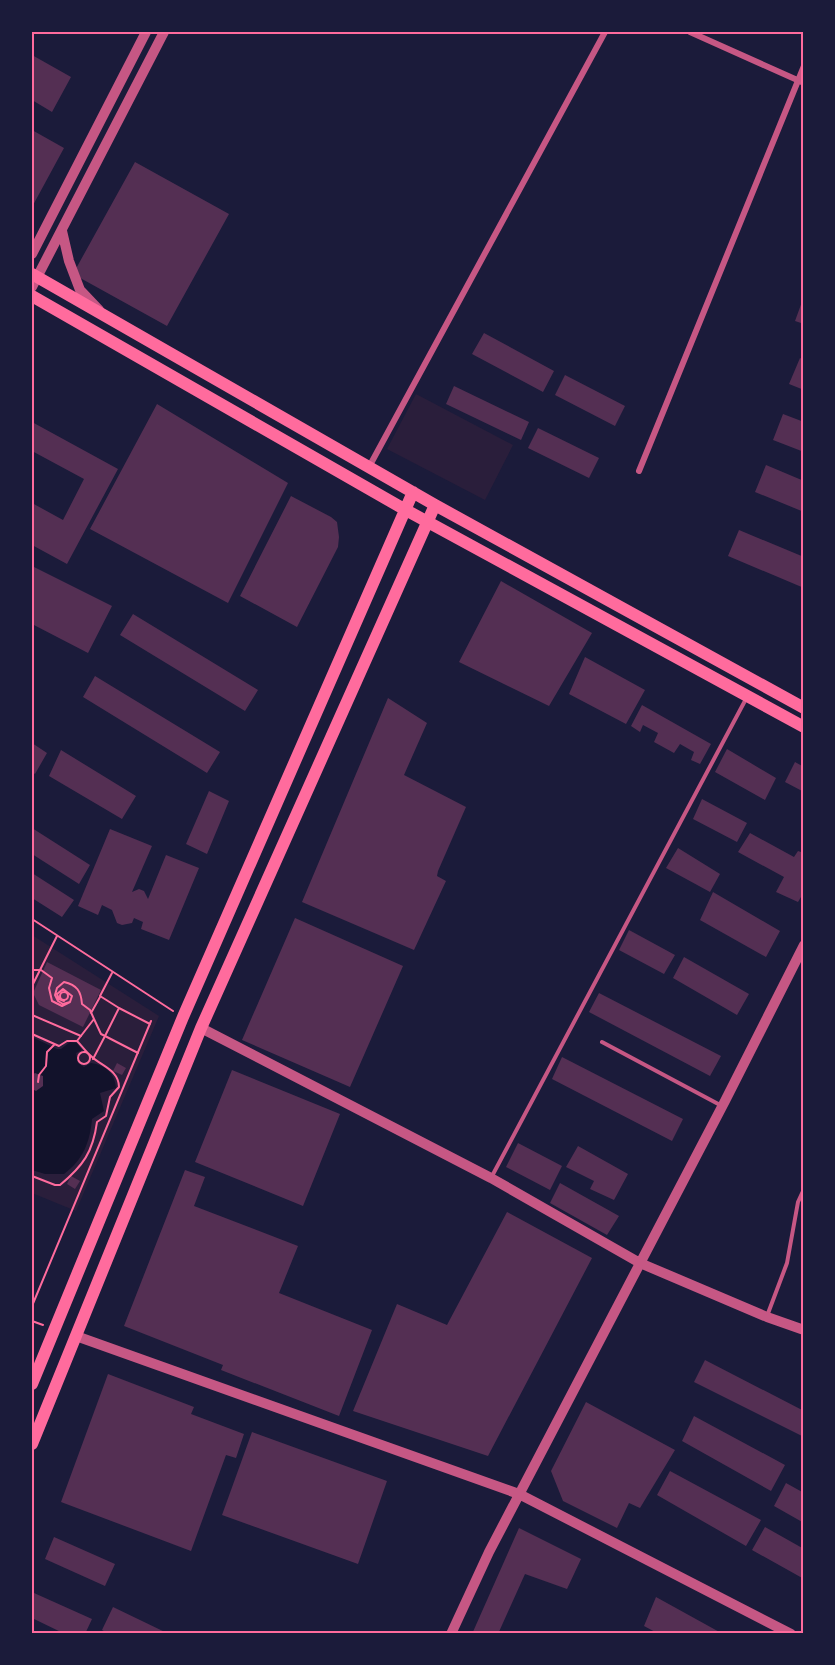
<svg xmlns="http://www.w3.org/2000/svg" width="835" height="1665" font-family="Overpass,sans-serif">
<rect width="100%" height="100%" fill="#1b1b3a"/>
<path fill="#2a1e3b" d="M416 394 513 445 485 500 387 449Z
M32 935 159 1016 76 1211 32 1193Z"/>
<path fill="#12122b" d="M32 1037 57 1049H61L70 1042 77 1043 82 1050 76 1053 78 1063 84 1067 91 1063C105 1065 115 1073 116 1088L100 1093 104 1111 92 1119C90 1142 83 1160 64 1174H45L32 1170Z"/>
<path fill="#542f53" d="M32 55 71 77 52 112 32 100Z
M32 130 64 148 32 207Z
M135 162 229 214 167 326 73 274Z
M803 299H804V324L795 321Z
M484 333 554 371 543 392 472 354Z
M800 358 804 360V390L789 384Z
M565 375 625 406 615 426 555 395Z
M454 386 529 422 521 440 446 404Z
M157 404 288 483 228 603 90 529Z
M783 414 804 422V452L773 440Z
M32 422 118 469 67 564 32 545V503L63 520 84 479 32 451Z
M538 428 599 458 589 478 528 448Z
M766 465 804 481V512L755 492Z
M291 496 331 517 337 522 339 537 338 547 297 627 240 596Z
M739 530 804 557V588L728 556Z
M32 566 112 606 88 653 32 624Z
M501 581 592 633 549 706 459 662Z
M133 614 258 690 245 711 120 635Z
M585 657 645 690 626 724 569 694Z
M95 676 220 752 207 773 83 697Z
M388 698 427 723 404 775 466 807 438 871 437 876 446 881 414 950 302 902Z
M642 705 711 744 700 764 691 760 694 752 680 744 674 753 654 742 658 733 643 725 640 732 631 726Z
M32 743 47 753 35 774 32 772Z
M727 749 776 778 765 800 715 772Z
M61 750 136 796 122 819 49 776Z
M795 762 804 767V792L785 782Z
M209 791 229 801 207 854 186 844Z
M702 799 747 823 737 842 693 819Z
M32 828 90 865 79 884 32 854Z
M110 829 152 846 132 892 139 889 144 891 148 899 166 855 199 868 169 940 141 929 143 922 134 918 132 923 122 925 117 923 112 910 102 905 98 915 78 906Z
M750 833 794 857 798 851 804 853V892L798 902 776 892 784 877 738 852Z
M678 848 720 874 710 892 666 868Z
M32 873 74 900 62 917 32 898Z
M713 892 780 931 766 957 700 920Z
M295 918 403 966 350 1087 242 1040Z
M629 930 675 955 664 974 619 950Z
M684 957 749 994 737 1015 673 978Z
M47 962 101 990 83 1027 39 1005 33 993Z
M599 993 721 1056 710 1076 589 1012Z
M562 1057 683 1119 672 1141 552 1079Z
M117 1063 126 1068 122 1075 113 1071Z
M232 1070 340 1114 303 1206 195 1162Z
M35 1073 43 1076V1086L36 1091 32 1089V1075Z
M518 1143 562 1166 550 1190 506 1167Z
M578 1146 628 1174 614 1200 590 1189 594 1181 566 1167Z
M185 1170 205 1177 194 1206 298 1246 279 1293 372 1330 339 1416 221 1370 223 1365 124 1326Z
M71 1176 80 1181 75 1189 67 1184Z
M560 1183 619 1216 607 1235 550 1203Z
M507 1212 592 1258 488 1456 353 1411 397 1304 447 1325Z
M705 1360 804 1411V1437L694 1382Z
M108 1374 194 1407 191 1414 244 1434 236 1458 226 1455 191 1551 61 1502Z
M586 1402 675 1450 640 1508 629 1503 617 1528 563 1501 551 1471Z
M694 1416 785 1465 771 1491 682 1441Z
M252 1432 387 1481 358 1564 222 1515Z
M670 1471 761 1520 746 1546 657 1495Z
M786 1483 804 1493V1523L774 1506Z
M765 1527 804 1549V1579L752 1550Z
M519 1528 581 1559 567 1589 525 1574 498 1634H472Z
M54 1537 115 1564 105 1586 45 1559Z
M34 1593 92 1619 85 1634H65L32 1618V1599Z
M656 1597 723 1634H659L644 1626Z
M113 1607 169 1634H109L102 1630Z"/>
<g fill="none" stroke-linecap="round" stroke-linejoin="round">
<path stroke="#ff6b9d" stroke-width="2" d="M32 919 173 1011
M32 970H41L52 978 49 988 52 1001 62 1006 70 1002
M112 973 100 996 119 1008 105 1036 138 1053
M32 986 57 936
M60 996a4 4 0 1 1 8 0a4 4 0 1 1-8 0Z
M64 1001 59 999 57 994 63 989 72 996 70 1002 63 1004 58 1001 55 995 57 988 64 982C77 985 81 991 82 1004L90 1010 94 1019
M119 1008 150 1024
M91 1013 100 997
M32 1015 81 1036
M32 1034 59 1046 67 1041H77C82 1046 86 1052 91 1056 101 1066 119 1070 119 1087L110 1097 106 1116 97 1122C93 1152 83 1166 60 1185H55L32 1176
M77 1041 94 1019 101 1034 105 1036 93 1059
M78 1058a6 6 0 1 1 12 0a6 6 0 1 1-12 0Z
M38 1082 39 1075 46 1066 47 1052 54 1045
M32 1306 151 1021
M32 1321 43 1325"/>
<path stroke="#c65784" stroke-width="4" d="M602 1042 722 1106
M491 1178 747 697
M767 1316 787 1263 798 1202 804 1189"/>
<path stroke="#c65784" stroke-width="6" d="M690 32 804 83
M369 467 605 32
M639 471 804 66"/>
<path stroke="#c65784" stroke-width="10" d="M62 231 69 261 80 290 99 310
M32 254 146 32
M32 287 164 32
M201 1028 491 1178 640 1263 767 1317 804 1330
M76 1336 519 1494 791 1634
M451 1634 489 1552 725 1101 804 945"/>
<path stroke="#ff6b9d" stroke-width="12" d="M32 274 435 505 804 708
M32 296 404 509 804 727
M32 1384 183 1017 413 492
M32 1444 201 1028 435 505"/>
</g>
<rect width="835" height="1665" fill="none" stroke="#1b1b3a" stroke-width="66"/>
<rect x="33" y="33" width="769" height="1599" fill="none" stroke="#ff6b9d" stroke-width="2"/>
</svg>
